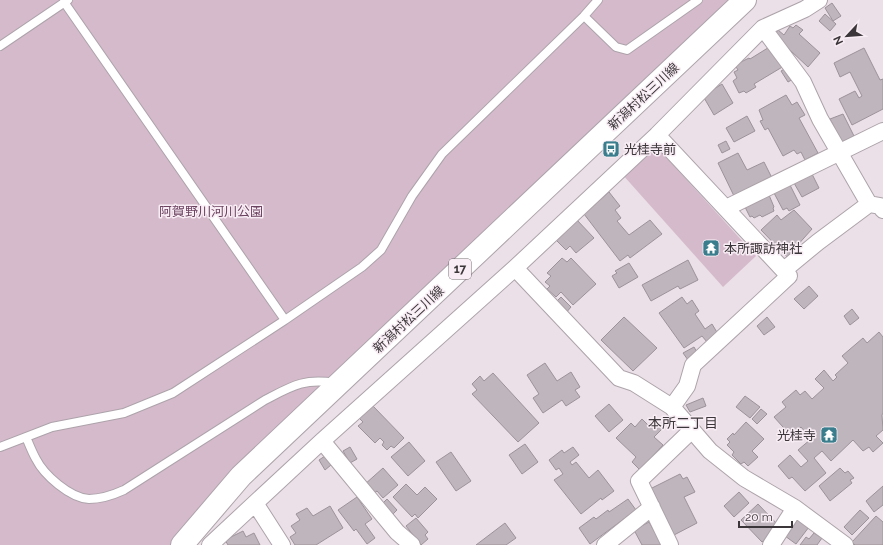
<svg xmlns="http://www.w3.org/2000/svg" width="883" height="545" font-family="Raleway,'Noto Sans JP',sans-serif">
<rect width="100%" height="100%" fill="#ebe0e7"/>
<path fill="#d5bacc" d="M0 0H735L173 545H0Z
M654 144 756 256 723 287 622 174Z"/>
<path fill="#bfb5bc" stroke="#9c9299" d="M832 3 841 16 833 21 825 8Z
M825 14 836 24 830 31 819 21Z
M796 25 803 30 799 34 820 53 808 67 774 35 778 30 784 35 790 26 793 28Z
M771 46 784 66 754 84 756 87 746 93 744 91 739 93 733 81 737 78 734 72 738 70 735 65 749 58 750 59Z
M864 48 880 80 883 79V109L852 125 839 99 855 91 859 98 862 96 850 72 840 77 834 63Z
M788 67 795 78 788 82 781 71Z
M722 84 733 103 714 115 703 96Z
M786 95 792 105 797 102 805 115 799 118 818 153 805 160 801 152 797 154 794 150 783 156 768 128 765 130 760 121 763 120 759 110Z
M843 114 854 136 842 142 830 119Z
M747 116 755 131 734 142 726 128Z
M726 141 730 149 722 153 718 145Z
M738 153 747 170 764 162 772 178 734 196 718 163Z
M812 174 819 188 802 197 794 183Z
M790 185 800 205 789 211 787 208 783 210 774 193Z
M609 192 620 206 615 210 621 218 617 221 629 235 650 220 662 234 630 258 628 255 620 261 584 214Z
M769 195 774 207 773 208 774 211 762 217 760 215 754 218 752 216 750 217 745 207Z
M794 210 812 229 787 257 761 230 777 215 781 220Z
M576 219 594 238 576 253 570 246 566 250 555 239Z
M562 258 567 262 571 258 596 284 573 305 561 292 556 297 547 289 550 286 545 282 551 276 547 273Z
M688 260 698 280 680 289 678 286 651 301 642 285Z
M629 263 638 277 619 288 612 276 617 273 615 271Z
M809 286 818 296 804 309 794 299Z
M561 297 571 307 565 314 555 303Z
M682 297 687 304 692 300 699 311 695 314 705 329 712 324 718 334 707 342 702 336 684 348 659 313Z
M852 309 859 318 850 325 844 316Z
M624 317 657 348 633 371 601 340Z
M767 317 775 327 764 335 757 326Z
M879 332 883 337V413L882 415 883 430 876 436 883 443 873 452 869 447 863 451 853 440 831 461 822 451 814 458 826 473 805 491 792 477 789 479 778 466 790 455 801 467 808 461 798 450 811 439 801 427 791 436 774 417 786 407 782 402 796 390 800 395 805 391 812 399 824 388 815 379 824 370 833 381 837 377 835 375 848 363 842 356 863 338 867 343Z
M694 347 698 354 688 360 683 353Z
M545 363 557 381 571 372 580 387 575 390 580 397 566 406 562 400 543 413 533 398 539 394 527 375Z
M493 373 539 423 518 442 472 394 477 390 472 384 480 376 484 381Z
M745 396 760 407 750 418 736 407Z
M703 398 706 406 690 412 686 405Z
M609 404 623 420 609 432 595 416Z
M372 405 404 438 394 448 391 446 387 450 382 445 384 442 380 438 375 443 358 426 363 422 359 418Z
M761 409 767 414 757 424 752 419Z
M642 419 648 425 653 421 662 429 654 437 663 445 640 470 632 462 636 457 616 438 631 423 635 427Z
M746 422 764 439 752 451 758 457 748 466 744 462 741 464 732 455 734 452 727 445 730 442 727 439 733 433 734 435Z
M409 442 425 461 408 476 391 457Z
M525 444 538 462 522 474 509 455Z
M350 447 357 459 350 463 343 451Z
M573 447 579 455 570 462 572 465 576 462 589 478 598 470 614 491 602 500 601 498 581 514 554 480 563 474 559 468 556 470 549 460 562 450 564 453Z
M451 452 471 481 456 491 436 462Z
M325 456 331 465 325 470 319 460Z
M383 468 398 485 383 498 377 491 373 494 364 485Z
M840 468 845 473 848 471 854 478 850 480 852 483 830 501 819 486Z
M680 474 683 479 687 477 695 492 684 497 697 523 674 535 650 489Z
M406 484 417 495 425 487 437 499 418 518 415 514 412 517 393 497Z
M883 486V505L874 512 866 501Z
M739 492 749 503 734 517 724 506Z
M357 497 372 519 365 524 375 538 367 544 356 529 354 531 338 510Z
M387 499 397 510 392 515 382 504Z
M628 499 636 510 590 544 579 528 594 517 596 519 608 510 609 512Z
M758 504 779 526 762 542 741 520Z
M330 506 343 528 316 545H295L290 537 296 533 291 526 300 520 296 514 307 508 313 516Z
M860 510 869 518 852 535 844 527Z
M876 516 883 522V545H855L852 542Z
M416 518 428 532 425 535 428 539 421 545 406 526Z
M798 518 809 527 796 544 785 536Z
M649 522 662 545H642L634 530Z
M505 523 516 538 506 545H476Z
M243 531 246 537 254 533 260 545H228L225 540Z
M814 533 822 538 817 545H800L806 537 809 539Z"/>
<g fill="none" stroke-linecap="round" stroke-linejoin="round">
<g stroke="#ada3aa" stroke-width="10">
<path id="lane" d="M64 2 285 320
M584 16 616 47 627 50 698 0
M0 46 68 0
M26 437C29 444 32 452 36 459 44 475 70 498 89 499 102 499 113 495 124 490L265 400C292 386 304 378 335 383
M0 447 52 427 124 413 173 393 285 320 362 267 381 250 412 196 442 154 584 16 598 0"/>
</g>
<g stroke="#ada3aa" stroke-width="18">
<path id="street" d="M763 28 803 82 820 119 869 204 880 206 883 210
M657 135 789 276 693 365 687 386 672 407
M726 208 883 131
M515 268 619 378 634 383 672 407 710 451 744 478 795 508 845 545
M784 270 818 242 869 204
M322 441 397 532 412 545
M255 503 282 545
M210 545 322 441 515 268 657 135 763 28 805 9 819 0
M605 545 652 507
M670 545 639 481 692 430
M771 545 795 508"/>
</g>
<g stroke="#ada3aa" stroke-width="24">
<path id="primary" d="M182 545 241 476 745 0"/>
</g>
<use href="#lane" stroke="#fff" stroke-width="8"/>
<use href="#street" stroke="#fff" stroke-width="16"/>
<use href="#primary" stroke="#fff" stroke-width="22"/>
</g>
<defs>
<g id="bus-square" transform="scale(0.9)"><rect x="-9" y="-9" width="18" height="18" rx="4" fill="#3a7e8d" stroke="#f8edf4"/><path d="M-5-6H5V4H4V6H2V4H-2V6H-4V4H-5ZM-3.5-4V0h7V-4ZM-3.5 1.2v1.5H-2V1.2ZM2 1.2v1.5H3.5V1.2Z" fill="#fff"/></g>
<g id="temple-square" transform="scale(0.9)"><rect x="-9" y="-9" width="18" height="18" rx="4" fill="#3a7e8d" stroke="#f8edf4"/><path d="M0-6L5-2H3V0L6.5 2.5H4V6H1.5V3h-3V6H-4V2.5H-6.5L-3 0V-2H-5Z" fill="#fff"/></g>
</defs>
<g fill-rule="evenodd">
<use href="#bus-square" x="611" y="149"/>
<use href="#temple-square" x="711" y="248"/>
<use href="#temple-square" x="829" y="435"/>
</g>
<g text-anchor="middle" stroke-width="3" stroke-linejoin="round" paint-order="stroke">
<rect fill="#f8edf4" stroke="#746d71" stroke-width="1" x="449" y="259" width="22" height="20" rx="3"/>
<g font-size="12" font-weight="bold" fill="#3b3639">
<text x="460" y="273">17</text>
</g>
<g font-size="13" fill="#3b3639" stroke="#f8edf4">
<text transform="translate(643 96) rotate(-43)" y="5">新潟村松三川線</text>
<text transform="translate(408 319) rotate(-43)" y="5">新潟村松三川線</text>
</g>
<g font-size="13" fill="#3b3639" stroke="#f8edf4" text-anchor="start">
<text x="624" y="154">光桂寺前</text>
<text x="724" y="253">本所諏訪神社</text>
<text x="816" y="440" text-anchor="end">光桂寺</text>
</g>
<g font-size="13" fill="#6b4260" stroke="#f8edf4">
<text x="211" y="216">阿賀野川河川公園</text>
</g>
<g font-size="14" fill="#3b3639" stroke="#f8edf4">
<text x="683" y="428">本所二丁目</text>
</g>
</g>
<g transform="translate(847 36) rotate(244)" stroke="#f8edf4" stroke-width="3" paint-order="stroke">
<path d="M0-3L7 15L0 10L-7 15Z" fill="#3b3639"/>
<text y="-6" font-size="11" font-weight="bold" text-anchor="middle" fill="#3b3639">N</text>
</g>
<path d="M739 521v6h53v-6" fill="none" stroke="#3b3639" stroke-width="2"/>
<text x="745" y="521" font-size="12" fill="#3b3639" stroke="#f8edf4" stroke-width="3" paint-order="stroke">20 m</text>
</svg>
